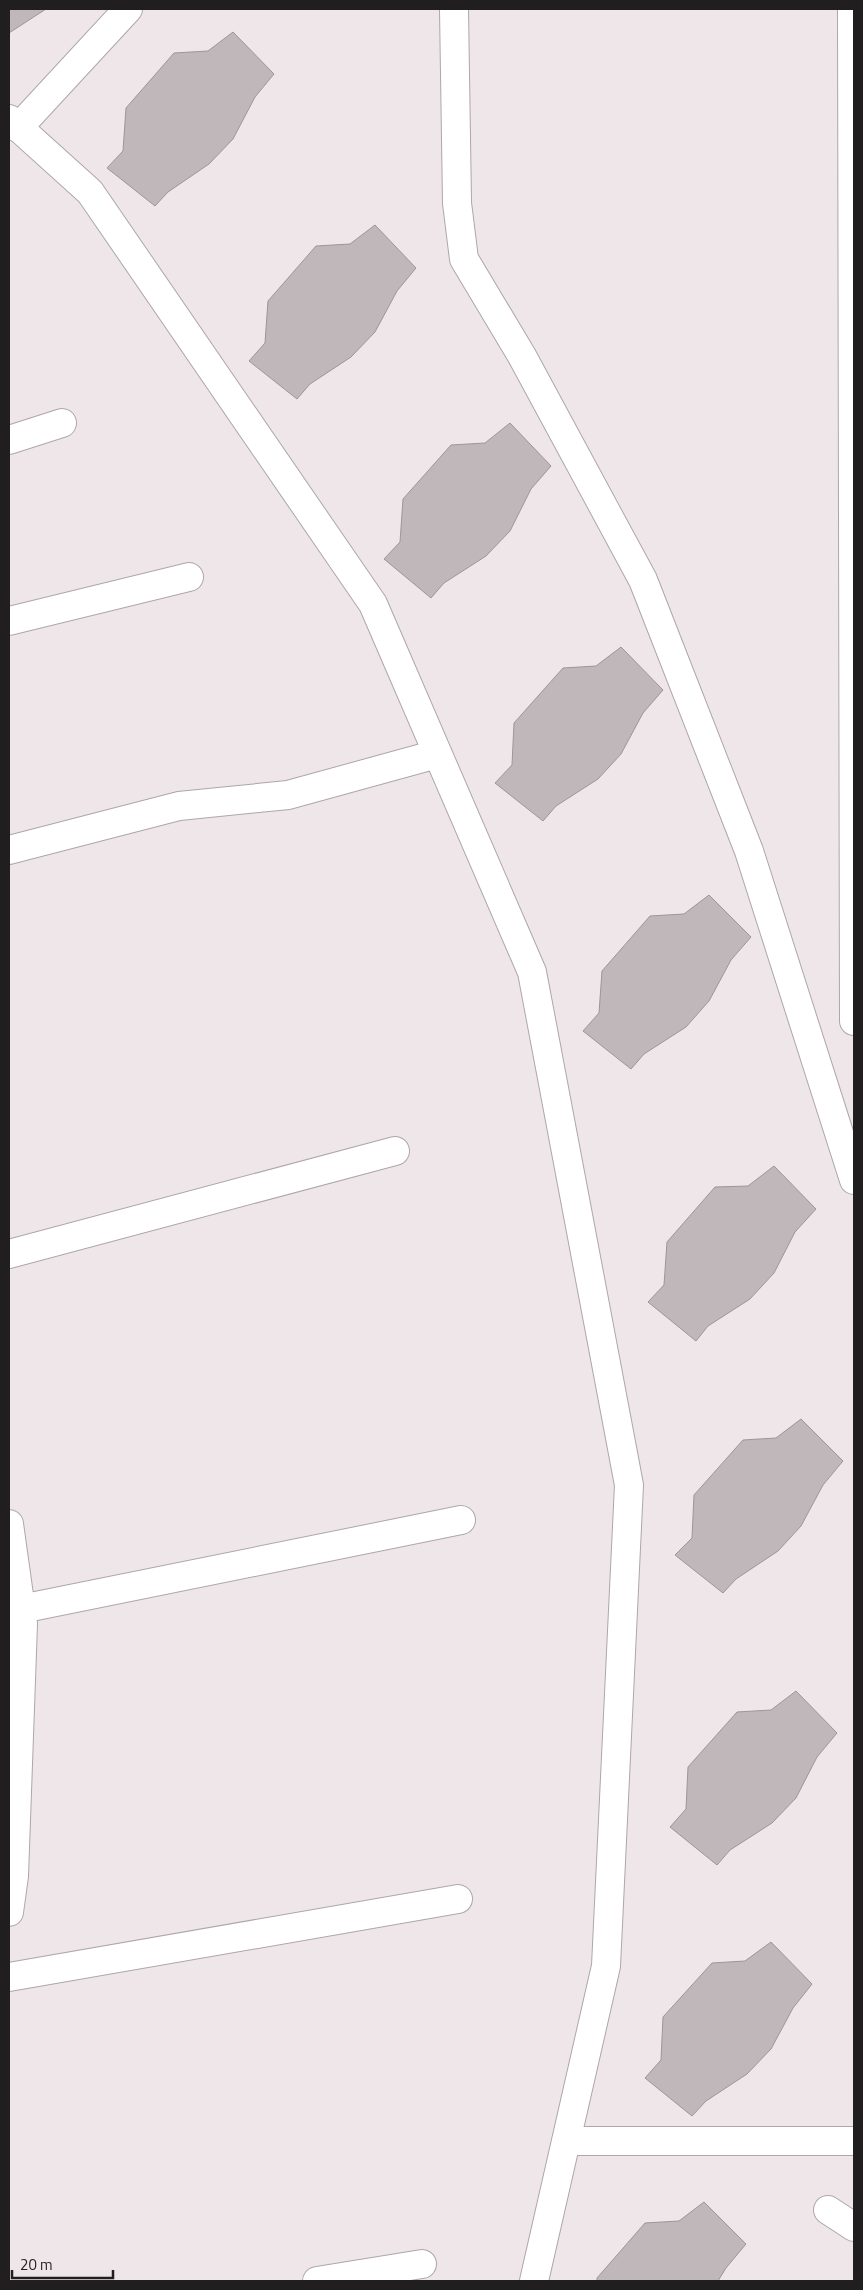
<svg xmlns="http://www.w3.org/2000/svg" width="863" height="2290" font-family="'Titillium Web',sans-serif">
<rect width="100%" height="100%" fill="#eee6e8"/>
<path fill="#bfb7b9" stroke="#9d9697" d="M9 9H46L9 33Z
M233 32 274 74 255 97 233 139 209 164 168 192 155 206 107 168 123 151 126 108 174 53 208 51Z
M375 225 416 268 397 291 375 332 351 357 310 384 297 399 249 361 265 343 268 301 316 246 350 244Z
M510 423 551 466 531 489 510 531 486 556 444 583 431 598 384 559 400 542 403 499 451 445 485 443Z
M621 647 663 690 643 713 621 754 598 779 556 806 543 821 495 783 512 765 514 723 563 668 596 666Z
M709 895 751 937 731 960 709 1001 686 1027 644 1054 631 1069 583 1031 599 1013 602 971 650 916 684 914Z
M774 1166 816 1209 795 1232 774 1273 750 1299 708 1326 696 1341 648 1302 664 1285 667 1242 715 1187 748 1186Z
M801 1419 843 1461 823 1485 801 1526 778 1551 736 1579 723 1593 675 1555 692 1538 694 1495 743 1440 776 1438Z
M796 1691 837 1733 817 1757 796 1798 772 1823 730 1850 717 1865 670 1827 686 1809 688 1767 737 1712 771 1710Z
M771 1942 812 1984 793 2008 771 2049 747 2074 706 2101 692 2116 645 2078 661 2060 663 2017 712 1963 745 1961Z
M704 2202 746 2244 726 2268 718 2281H597V2278L645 2223 679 2221Z"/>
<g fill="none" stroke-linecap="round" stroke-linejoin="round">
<g stroke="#aea6a8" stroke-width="30">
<path id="street" d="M454 9 457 203 464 259 522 356 643 580 749 851 854 1180
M852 9 854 1021
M9 119 90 192 373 604 532 972 629 1485 606 1966 534 2281
M18 128 128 9
M9 440 62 423
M9 621 189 577
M9 850 179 806 288 795 437 754
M9 1254 395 1151
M9 1524 23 1624 14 1876 9 1912
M21 1609 461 1520
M9 1977 458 1899
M566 2141H854
M828 2210 854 2227
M317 2281 422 2264"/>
</g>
<use href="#street" stroke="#fff" stroke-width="28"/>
</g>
<rect width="863" height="2290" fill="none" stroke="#201e1e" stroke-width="20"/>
<path d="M12 2270v8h101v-8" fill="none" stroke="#201e1e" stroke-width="2.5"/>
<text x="20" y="2270" font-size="15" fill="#201e1e" stroke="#eee6e8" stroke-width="4" paint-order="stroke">20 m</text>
</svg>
